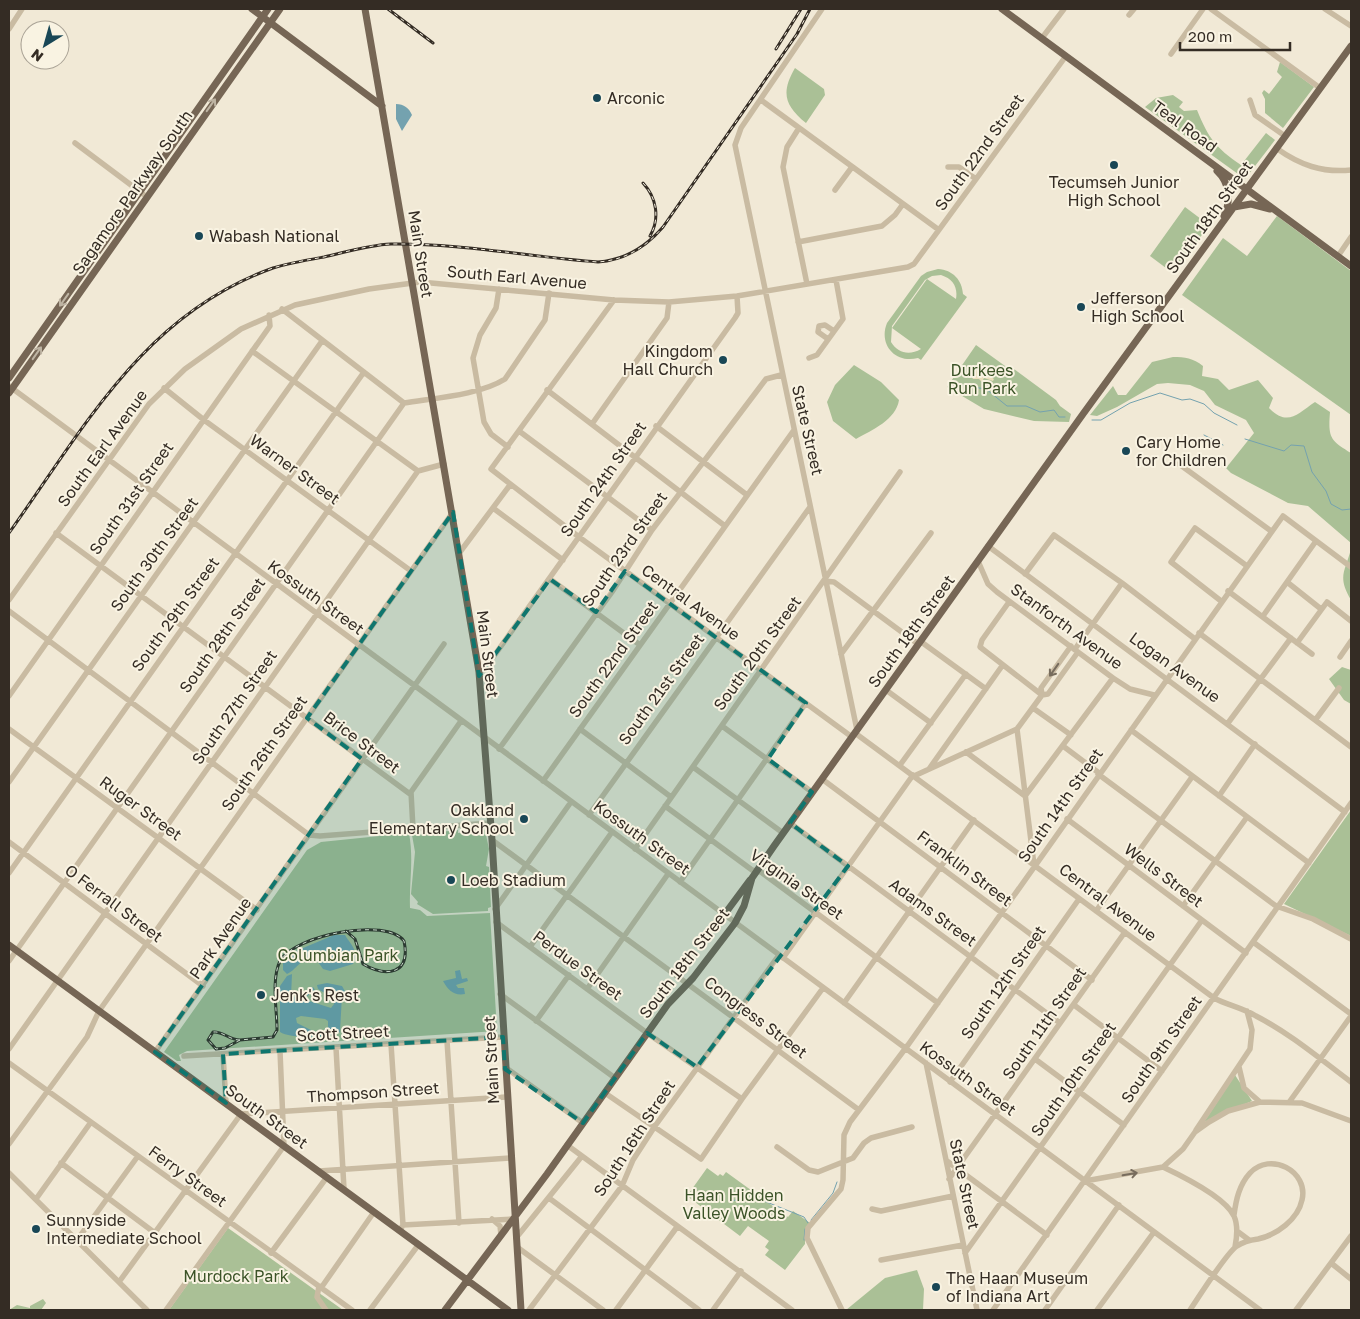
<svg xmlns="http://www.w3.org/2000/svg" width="1360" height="1319" font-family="'Golos Text',sans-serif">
<rect width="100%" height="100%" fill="#f1e9d6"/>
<path fill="#aac096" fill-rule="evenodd" d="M1280 62 1314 87 1283 128 1265 113V99L1262 93 1264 90 1269 94 1282 77 1277 72Z
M795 68 824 89 825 95 806 123C784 105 781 92 795 68Z
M1173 95 1183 102 1179 107 1184 111 1197 110C1209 139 1215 147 1241 165L1266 133 1275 140 1245 179 1145 107 1156 98Z
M1185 207 1209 225 1174 274 1150 256Z
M1277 216 1351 271V415L1182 295 1223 238 1247 256Z
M938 269C953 270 962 280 963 294L967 297 921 360 918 358C896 364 878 345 887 323L921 276 927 272ZM941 275C953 279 958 287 956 299L927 279 892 328 921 349C909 356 898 353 891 342L892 326 925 280 932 276Z
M976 345 1012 371 1014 369 1056 400 1060 406 1071 414 1069 422 1034 421 984 409 947 387Z
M1173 357C1185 357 1193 358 1203 366L1202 376 1218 379 1229 390 1258 380 1273 398 1269 408C1288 427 1297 414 1315 402L1330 412C1328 438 1330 440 1351 453V543L1308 506 1288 503 1231 473 1226 468 1254 433 1246 420 1215 405 1204 391 1190 385 1168 383 1157 384 1117 407 1097 416 1090 415 1113 386 1118 395H1126L1152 362Z
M854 365 881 382 899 400C896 420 872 430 856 439L833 421 827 402 835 385Z
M1351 549V600C1337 576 1345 572 1351 549Z
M1342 667 1351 670V704L1344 700 1329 679Z
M1351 810V936L1284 904Z
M458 830V833L485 830 489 849 486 866 489 867 491 907 488 908V911L433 914 417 904 418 902 411 894 415 852 412 835Z
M409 833C414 861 409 881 410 908L420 910 427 916 490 913 497 1031 187 1051 179 1055 181 1061H177L164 1052 307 850 321 842Z
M1235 1075 1252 1101 1204 1122Z
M707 1168 718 1176 720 1174 723 1176 726 1172 788 1217 793 1211 810 1223 805 1233V1244L785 1270 765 1255 769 1250 765 1247 769 1241 748 1226 740 1236 687 1196Z
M228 1228 343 1310H169Z
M917 1270 924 1289 923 1310H846L885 1278Z
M43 1299 46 1303 41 1310H9L17 1305 30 1308V1306Z"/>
<path fill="#eadebc" d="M979 368 994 379 993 381 984 378 982 382 979 379H973L971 376 976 369Z"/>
<path fill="#74a2af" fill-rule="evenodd" d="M396 104C404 104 409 108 412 115L402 131 396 119Z
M334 935H345C349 943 360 950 353 964L330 971 323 969 318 962 310 959C297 962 296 970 287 974L283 970V961L296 951Z
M460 970 462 979 467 978 468 981 456 985 458 988H464L465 994C454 996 448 990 443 981L456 978 455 971Z
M292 974 291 997H298L313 987 315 990 306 997V1000L331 1008 334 1004 333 998 318 989 317 985 327 983 342 986 346 993 342 995 340 1032C328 1038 291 1039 280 1032V986L287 976ZM301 1016 325 1019 328 1021V1031L317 1033 297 1023 296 1018Z"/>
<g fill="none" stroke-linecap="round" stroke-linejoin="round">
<path stroke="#74a2af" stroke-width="1" d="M959 385 986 389 1007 406H1026L1040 412 1054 410 1059 417H1065
M1092 420H1101L1130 403 1160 393 1182 400 1190 399 1204 404 1214 413 1237 425
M1204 435 1223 445
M1245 439 1284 451 1291 445 1304 446 1312 472 1326 491 1331 504 1342 510 1351 509
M730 1202 749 1195 804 1217 808 1223
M811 1220 833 1193 837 1182
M804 1240 805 1229"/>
<path stroke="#c9bba2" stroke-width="5.5" d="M822 9 741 128 735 145 857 730
M1211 9 1320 88
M1325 9 1351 26
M1129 15 1134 9
M9 29 22 9
M1042 38 1064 9
M1171 54 1203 9
M761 100 939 230
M1250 100 1255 115 1285 136
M799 128 787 147 783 167 807 284
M75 143 143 194
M1276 148C1300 165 1322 173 1351 170
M948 167H959L976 179
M835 190 852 167
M798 242 882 226 895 215 903 204
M1338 256 1351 237
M499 289 496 308 480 335 473 358 484 422 491 434 508 447
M614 300 491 469 579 537 852 737
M282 309 404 403
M828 339 818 332 819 326 825 325 834 331
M252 351 418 471
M809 358 817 355 843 319 836 280
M9 386 1260 1310
M164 388 204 420 411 571
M547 390 725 526
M592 424 667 318 669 302
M656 426 747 495
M519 431 652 530
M1179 464 1271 531
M493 508 563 560
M56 533 410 794
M988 546 1345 812
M460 552 510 485
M978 561 988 584 997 592 1113 678 1130 689 1154 695
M1025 574 1054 535 1122 583 1195 639
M550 579 640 645
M825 581 834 582 918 644
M1287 582 1321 609
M1228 591 1312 654
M9 600 149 404 185 369 241 329 295 305 369 289 420 282 614 300 669 302 737 296 908 267 914 264 1066 56
M1221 601 1171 562 1195 528 1247 566
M1009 602 982 640 980 647 1042 695
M9 611 309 835 320 836 490 823
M1263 616 1316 541
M1199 633 1351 747
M920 641 986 689
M1297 643 1327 602 1351 621
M1075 649 1122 583
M841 654 931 533
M1340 657 1351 641
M479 672 484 670 735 318 738 313 737 296
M886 690 931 723
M1042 695 1041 688 1071 646
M9 696 270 326 269 315
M1033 708 1071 735
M1316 719 1339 688
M1228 723 1291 638
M722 726 812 792
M9 729 257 910
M580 729 671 797
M1017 729 1034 865
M1017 729 1042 695 1048 694 1078 652
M1131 730 1309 863
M855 733 1214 998C1227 1005 1243 1008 1256 1016 1291 1034 1320 1059 1351 1082
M1063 746 1099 773
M499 749 612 592 652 530 766 379 781 375
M966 752 1025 796 1113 678
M900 765 966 674
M693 767 783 833
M929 769 1002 666
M1098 774 1276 906 1313 919 1351 939
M914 776 1017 729
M822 779 1092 980
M543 781 794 430
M9 782 322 341
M1219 796 1255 744
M665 806 752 870 761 872 938 1003
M589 815 810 507
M1067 819 1246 953
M790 823 1060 1023
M413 829 411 792 461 721
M492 840 859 1110
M9 842 203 986
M635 849 900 472
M9 873 364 372
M680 882 806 703
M1183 906 1247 817
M495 909 571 802
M1096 911 1192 777
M496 922 647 1033 742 1099
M1253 942 1351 1014
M530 947 612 832
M783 958 913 775
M9 961 404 403C434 398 480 395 505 379L545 320 549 293
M587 989 668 874
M500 994 615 1078
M844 1003 974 820
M1074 1005 1162 1071
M536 1021 569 975
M447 1041 459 1223
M391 1044 403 1225 400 1230
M336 1048 344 1189
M9 1049 418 471 444 464
M155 1052 444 644
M223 1054 226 1103
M184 1056 503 1037
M1035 1059 1124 1125
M9 1063 352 1310
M926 1063 977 1310
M1239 1067 1244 1088 1260 1102
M505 1069 509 1070 583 1123
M950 1082 1079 899
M605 1093 701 1159 742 1099 823 988
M1290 1101 1351 1016
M1196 1130 1250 1049 1252 1030 1247 1011
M9 1144 87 1037 99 1011 453 512
M567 1145 792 1310
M777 1147 809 1170 818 1172 853 1158 864 1143 871 1138 912 1127
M947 1161 1047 1235
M61 1163 155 1233
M1163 1167C1182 1176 1225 1197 1234 1216 1238 1225 1237 1237 1235 1247
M319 1171 510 1158
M9 1173 147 1310
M949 1179 1125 932
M1085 1181 1163 1167 1183 1149 1195 1132 1209 1122 1228 1111 1260 1102 1302 1103 1351 1121
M549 1198 699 1310
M36 1199 91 1122
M872 1209 881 1211 953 1196
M492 1219 500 1226 501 1235
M403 1225 514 1219
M1237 1231 1249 1240
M516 1238 582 1156
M77 1240 138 1156
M517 1247 603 1310
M271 1253 327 1177
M965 1253 1202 920
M881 1260 963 1245
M1331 1263 1351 1279
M119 1282 241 1114 506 1097
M319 1286 317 1297 326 1310
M321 1288 374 1212
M166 1310 284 1146 280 1051
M370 1310 419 1244
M529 1310 622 1186 633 1160 655 1126 779 955
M616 1310 677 1227
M713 1310 741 1271
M842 1310 807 1238 808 1228 841 1189 843 1180 844 1135 850 1122 908 1045 1283 516 1351 567
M993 1310 1351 803
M1045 1310 1119 1205
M1097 1310 1154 1232
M1190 1310C1199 1297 1226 1253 1237 1246 1244 1241 1251 1240 1258 1239 1277 1235 1298 1219 1302 1200 1309 1171 1270 1151 1250 1173 1239 1185 1236 1200 1234 1215
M1296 1310 1351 1236"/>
<path stroke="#766655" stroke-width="7" d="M252 9 382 106
M365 9 479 672 492 840 521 1310
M1002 9 1351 266
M1217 171C1230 183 1231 201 1224 216
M1234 207 1251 204 1270 209
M9 378 268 9
M9 393 280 9
M724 915 750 880
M9 945 508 1310
M445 1310 547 1174 668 1004 693 978 735 923 744 906 752 878 774 846 1083 414 1351 46"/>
<g stroke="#342c24" stroke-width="3">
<path id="rail" d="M388 9 433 43
M776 49 801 9
M643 183C657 198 660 219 650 236
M9 533C84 428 144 314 273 268 289 263 307 260 324 257 346 252 369 245 391 244 460 243 529 257 598 262 625 260 645 248 663 227L797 34 810 9
M240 1040C229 1040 223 1031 213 1032L208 1040 216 1049 225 1048 240 1040 273 1037 277 1030C277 1009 271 980 280 961 294 935 387 917 404 941 411 974 387 978 363 964L355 939 346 931"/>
</g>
<use href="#rail" stroke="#f9f3e2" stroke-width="1" stroke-dasharray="4" stroke-linecap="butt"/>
</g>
<defs><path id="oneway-shaft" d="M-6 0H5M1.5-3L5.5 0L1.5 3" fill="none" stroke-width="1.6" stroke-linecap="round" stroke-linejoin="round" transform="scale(1.25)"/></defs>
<g stroke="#beb4a3">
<use href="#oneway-shaft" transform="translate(211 105) rotate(-55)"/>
<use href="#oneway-shaft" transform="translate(64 300) rotate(125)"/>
<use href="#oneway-shaft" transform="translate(37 353) rotate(-55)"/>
</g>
<g stroke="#776c5d">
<use href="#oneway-shaft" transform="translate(1054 670) rotate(125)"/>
<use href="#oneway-shaft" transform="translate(1130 1174) rotate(-10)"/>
</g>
<path fill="#0f766e" fill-opacity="0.2" stroke="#0f766e" stroke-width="4" stroke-dasharray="10 6" stroke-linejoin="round" d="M453 512 479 676 550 579 596 612 625 571 806 703 768 759 812 792 790 823 848 866 697 1067 647 1033 583 1123 505 1069 503 1037 223 1054 226 1103 155 1052 362 759 307 718Z"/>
<g fill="#194756" stroke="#f9f3e2" stroke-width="2">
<circle cx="597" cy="98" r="5"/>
<circle cx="1114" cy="165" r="5"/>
<circle cx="199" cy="236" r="5"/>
<circle cx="1081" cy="307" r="5"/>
<circle cx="723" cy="360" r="5"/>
<circle cx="1126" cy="451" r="5"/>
<circle cx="524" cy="819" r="5"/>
<circle cx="451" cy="880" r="5"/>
<circle cx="261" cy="995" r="5"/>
<circle cx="36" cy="1229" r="5"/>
<circle cx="936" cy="1287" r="5"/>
</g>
<g text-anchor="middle" stroke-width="4" stroke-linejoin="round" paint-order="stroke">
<g font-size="16" fill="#342c24" stroke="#f9f3e2" text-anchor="start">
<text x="607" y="104">Arconic</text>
<text x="1114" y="188" text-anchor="middle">Tecumseh Junior<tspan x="1114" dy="18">High School</tspan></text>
<text x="209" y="242">Wabash National</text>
<text x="1091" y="304">Jefferson<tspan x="1091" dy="18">High School</tspan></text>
<text x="713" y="357" text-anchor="end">Kingdom<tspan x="713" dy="18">Hall Church</tspan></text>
<text x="1136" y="448">Cary Home<tspan x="1136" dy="18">for Children</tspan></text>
<text x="514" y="816" text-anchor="end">Oakland<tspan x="514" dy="18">Elementary School</tspan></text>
<text x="461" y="886">Loeb Stadium</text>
<text x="271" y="1001">Jenk's Rest</text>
<text x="46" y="1226">Sunnyside<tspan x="46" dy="18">Intermediate School</tspan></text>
<text x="946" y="1284">The Haan Museum<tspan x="946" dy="18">of Indiana Art</tspan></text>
</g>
<g font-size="16" fill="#342c24" stroke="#f9f3e2">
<text transform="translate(1185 126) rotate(36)" y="6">Teal Road</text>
<text transform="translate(979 152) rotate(-54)" y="6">South 22nd Street</text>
<text transform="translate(132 192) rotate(-55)" y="6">Sagamore Parkway South</text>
<text transform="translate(1209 217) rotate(-54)" y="6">South 18th Street</text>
<text transform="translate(421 254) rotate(81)" y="6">Main Street</text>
<text transform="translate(517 277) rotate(5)" y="6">South Earl Avenue</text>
<text transform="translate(808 430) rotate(77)" y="6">State Street</text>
<text transform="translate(102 448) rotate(-54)" y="6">South Earl Avenue</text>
<text transform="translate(295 469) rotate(36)" y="6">Warner Street</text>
<text transform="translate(603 479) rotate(-55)" y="6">South 24th Street</text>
<text transform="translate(131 498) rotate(-55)" y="6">South 31st Street</text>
<text transform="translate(624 549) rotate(-55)" y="6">South 23rd Street</text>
<text transform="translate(154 554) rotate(-54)" y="6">South 30th Street</text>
<text transform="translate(316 597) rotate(36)" y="6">Kossuth Street</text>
<text transform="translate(691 602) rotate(36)" y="6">Central Avenue</text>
<text transform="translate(175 614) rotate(-54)" y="6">South 29th Street</text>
<text transform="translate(1067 626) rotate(36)" y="6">Stanforth Avenue</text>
<text transform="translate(911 631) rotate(-54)" y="6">South 18th Street</text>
<text transform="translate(222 635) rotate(-55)" y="6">South 28th Street</text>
<text transform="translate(757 653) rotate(-54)" y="6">South 20th Street</text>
<text transform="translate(488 654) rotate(83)" y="6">Main Street</text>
<text transform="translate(613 659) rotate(-54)" y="6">South 22nd Street</text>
<text transform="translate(1175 667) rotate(36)" y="6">Logan Avenue</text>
<text transform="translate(661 689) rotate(-54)" y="6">South 21st Street</text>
<text transform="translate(234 707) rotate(-55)" y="6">South 27th Street</text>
<text transform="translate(362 742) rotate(37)" y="6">Brice Street</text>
<text transform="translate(264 753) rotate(-55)" y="6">South 26th Street</text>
<text transform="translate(1060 805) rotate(-55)" y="6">South 14th Street</text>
<text transform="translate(141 808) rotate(36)" y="6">Ruger Street</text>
<text transform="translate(642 837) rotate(36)" y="6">Kossuth Street</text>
<text transform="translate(965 868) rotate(37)" y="6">Franklin Street</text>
<text transform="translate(1164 875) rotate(37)" y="6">Wells Street</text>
<text transform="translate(797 884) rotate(35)" y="6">Virginia Street</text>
<text transform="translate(1108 902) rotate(37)" y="6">Central Avenue</text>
<text transform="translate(114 903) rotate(37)" y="6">O Ferrall Street</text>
<text transform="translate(933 912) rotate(36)" y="6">Adams Street</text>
<text transform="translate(220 938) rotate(-55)" y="6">Park Avenue</text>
<text transform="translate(684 963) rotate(-52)" y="6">South 18th Street</text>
<text transform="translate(578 965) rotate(36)" y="6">Perdue Street</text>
<text transform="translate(1003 982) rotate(-55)" y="6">South 12th Street</text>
<text transform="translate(756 1017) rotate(37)" y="6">Congress Street</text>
<text transform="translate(1044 1023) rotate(-55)" y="6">South 11th Street</text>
<text transform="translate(343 1033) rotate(-3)" y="6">Scott Street</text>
<text transform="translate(1161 1049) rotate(-55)" y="6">South 9th Street</text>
<text transform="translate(491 1060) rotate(-93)" y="6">Main Street</text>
<text transform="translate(968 1078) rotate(36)" y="6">Kossuth Street</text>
<text transform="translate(1073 1079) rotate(-55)" y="6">South 10th Street</text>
<text transform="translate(373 1092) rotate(-4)" y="6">Thompson Street</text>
<text transform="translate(267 1116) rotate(36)" y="6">South Street</text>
<text transform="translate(634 1138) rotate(-57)" y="6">South 16th Street</text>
<text transform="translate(188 1176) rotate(36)" y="6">Ferry Street</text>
<text transform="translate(965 1184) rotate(78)" y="6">State Street</text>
</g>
<g font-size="16" fill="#3b5327" stroke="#f9f3e2">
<text x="982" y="376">Durkees<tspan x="982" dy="18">Run Park</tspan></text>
<text x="338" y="961">Columbian Park</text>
<text x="734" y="1201">Haan Hidden<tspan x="734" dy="18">Valley Woods</tspan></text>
<text x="236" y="1282">Murdock Park</text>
</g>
</g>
<rect width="1360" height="1319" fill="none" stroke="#342c24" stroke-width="20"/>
<g transform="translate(45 45) rotate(217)"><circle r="24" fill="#f9f3e2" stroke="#aaa396"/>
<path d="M0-4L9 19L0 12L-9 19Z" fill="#194756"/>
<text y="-8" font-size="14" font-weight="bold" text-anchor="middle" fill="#342c24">N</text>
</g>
<path d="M1180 42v8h110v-8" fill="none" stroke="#342c24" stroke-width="2.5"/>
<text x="1188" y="42" font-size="15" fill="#342c24" stroke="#f9f3e2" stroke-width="4" paint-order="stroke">200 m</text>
</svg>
